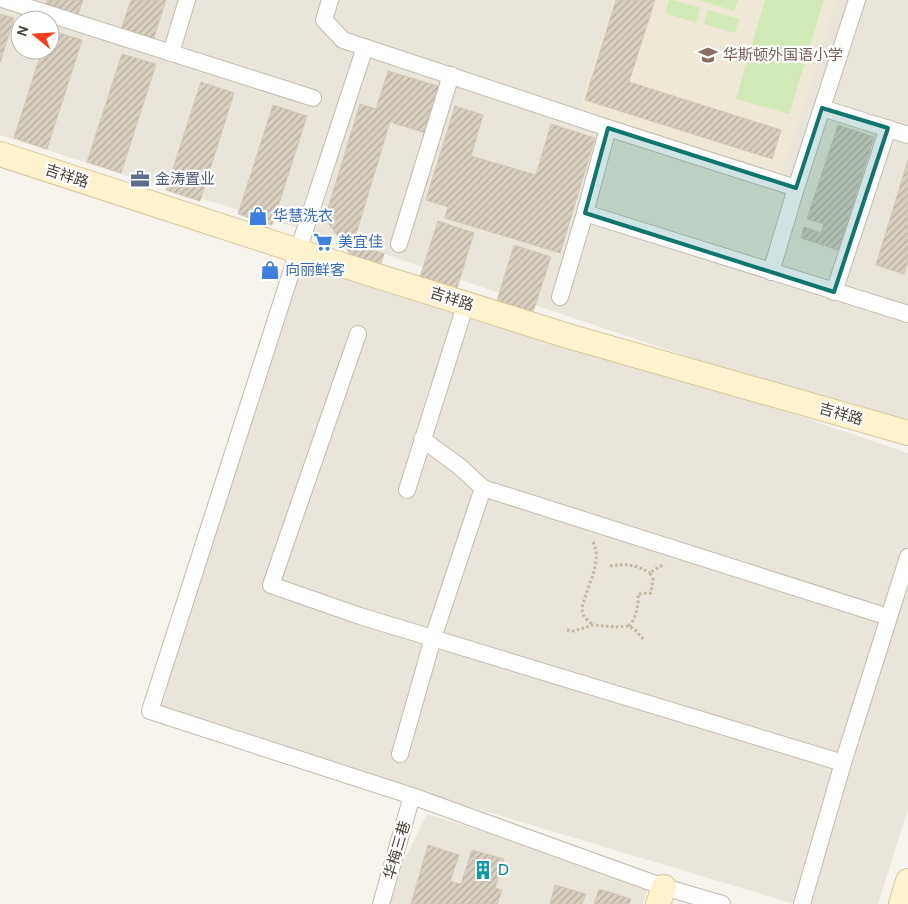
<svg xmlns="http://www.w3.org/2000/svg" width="908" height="904" font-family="Cabin,'Noto Sans SC',sans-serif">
<defs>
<pattern id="building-hatch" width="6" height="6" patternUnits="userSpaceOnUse" patternTransform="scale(1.25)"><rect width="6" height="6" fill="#d8cfc1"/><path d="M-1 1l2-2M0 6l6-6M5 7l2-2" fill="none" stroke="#b1aa9e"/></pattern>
</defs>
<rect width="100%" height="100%" fill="#f6f3ec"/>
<path fill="#eae5da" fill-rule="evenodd" d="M0 0H908V431L384 254 143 181 0 135ZM20 20H50V50H20Z
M298 251 466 303 908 453V809L878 904H795L150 711Z
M427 814 649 883 643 904H382Z"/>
<path fill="#efe8d6" d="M614 0H837L782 174 579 109Z"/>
<path fill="#d2eab5" d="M669 0H673L700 8 696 23 665 13Z
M699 0H738L734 11Z
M765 0H824L789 114 736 99Z
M708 10 739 19 735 33 704 24Z"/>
<path fill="url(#building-hatch)" stroke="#d3c7b4" d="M47 0H83L77 17 45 6Z
M131 0H166L153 40 121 30Z
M616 0H655L629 82 781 130 772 159 585 100Z
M0 14 14 18 0 63Z
M50 30 82 40 47 149 14 138 42 50H50Z
M122 54 156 64 121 173 87 162Z
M388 71 441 87 426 133 390 122 353 244 384 254 373 287 343 278 350 254 325 218 360 104 376 109Z
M201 82 234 93 200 201 166 190Z
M273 105 307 116 272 225 238 214Z
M455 106 483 115 471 156 536 175 551 124 595 138 560 253 445 218 448 207 426 200Z
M838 125 874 137 838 250 801 238 804 227 821 233 824 224 807 219Z
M908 160V262L904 274 876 265Z
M438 221 474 233 457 288 420 277Z
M514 245 551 257 533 312 497 301Z
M428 845 459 855 450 881 461 884 472 850 504 859 495 888 502 890 497 904H411Z
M555 885 586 894 582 904H550Z
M599 889 631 899 629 904H594Z"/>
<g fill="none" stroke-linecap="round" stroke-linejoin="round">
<g stroke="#c2bbae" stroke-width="18">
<path id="street" d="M5 0 313 98
M330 0 324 20 343 40 608 128 796 188
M365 47 298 251 150 711 412 796 664 887 722 904
M171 53 187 0
M822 108 908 135
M608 128 585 213 908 314
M399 244 451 75
M771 272 796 188 857 0
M834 292 888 128
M560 297 585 213
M358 334 271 585 360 616 843 763
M483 488 879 614
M407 490 466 303
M400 754 433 638 483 488 459 466 422 439
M381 904 412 796
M802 904 843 763 908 557"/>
</g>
<g stroke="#d6c79b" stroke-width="26">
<path id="secondary" d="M0 154 298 251 568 336 908 433
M658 904 664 887
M901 904 908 881"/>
</g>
<path stroke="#c4b79f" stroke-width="3" stroke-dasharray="2.5 2.5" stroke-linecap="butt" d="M593 542C602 561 590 579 585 598 583 603 581 609 583 614 584 618 590 622 593 625
M610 566C625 563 637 565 650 573
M629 626C636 619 639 604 638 594L651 593 653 579 650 573 660 566H665
M567 630 574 631 593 625 616 627 629 626 635 630 644 640"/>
<use href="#street" stroke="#fff" stroke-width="16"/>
<use href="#secondary" stroke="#fff3cd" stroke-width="24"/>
</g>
<path fill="#0f766e" fill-opacity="0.2" stroke="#0f766e" stroke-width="4" stroke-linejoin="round" d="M822 108 888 128 834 292 585 213 608 128 796 188Z"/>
<defs>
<g id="school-bare" transform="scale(1.5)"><path d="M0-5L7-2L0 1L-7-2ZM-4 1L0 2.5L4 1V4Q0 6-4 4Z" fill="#8d6e63" stroke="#fff" stroke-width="2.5" paint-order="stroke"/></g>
<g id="office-bare" transform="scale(1.5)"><path d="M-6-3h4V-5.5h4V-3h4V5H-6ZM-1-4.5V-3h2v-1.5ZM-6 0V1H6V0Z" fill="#5c6f8a" stroke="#fff" stroke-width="2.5" paint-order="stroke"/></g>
<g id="shop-bare" transform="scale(1.5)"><path d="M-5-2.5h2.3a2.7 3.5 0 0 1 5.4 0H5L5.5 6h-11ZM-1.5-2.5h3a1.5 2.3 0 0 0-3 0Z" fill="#3f7fe0" stroke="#fff" stroke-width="2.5" paint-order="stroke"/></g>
<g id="supermarket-bare" transform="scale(1.5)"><path d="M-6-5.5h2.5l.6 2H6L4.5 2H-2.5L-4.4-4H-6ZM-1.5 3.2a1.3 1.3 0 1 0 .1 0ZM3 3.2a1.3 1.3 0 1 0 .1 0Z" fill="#3f7fe0" stroke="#fff" stroke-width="2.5" paint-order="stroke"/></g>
<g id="building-bare" transform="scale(1.5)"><path d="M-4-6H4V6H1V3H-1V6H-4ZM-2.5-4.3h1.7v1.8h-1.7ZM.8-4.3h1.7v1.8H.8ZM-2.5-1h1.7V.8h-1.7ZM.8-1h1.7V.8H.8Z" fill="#0f9aa8" stroke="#fff" stroke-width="2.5" paint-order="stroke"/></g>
</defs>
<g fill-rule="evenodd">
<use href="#school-bare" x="708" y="55"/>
<use href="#office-bare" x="140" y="179"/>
<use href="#shop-bare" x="258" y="216"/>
<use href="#supermarket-bare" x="323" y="242"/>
<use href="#shop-bare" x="270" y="270"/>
<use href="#building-bare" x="483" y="870"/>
</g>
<g text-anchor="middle" stroke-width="4.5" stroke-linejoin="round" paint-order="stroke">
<g font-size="15" fill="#785e54" stroke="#fff" text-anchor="start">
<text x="723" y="60">华斯顿外国语小学</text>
</g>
<g font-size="15" fill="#4b4439" stroke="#fff">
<text transform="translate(67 176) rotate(18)" y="5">吉祥路</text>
<text transform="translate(452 299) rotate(18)" y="5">吉祥路</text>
<text transform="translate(841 414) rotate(16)" y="5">吉祥路</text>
<text transform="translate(397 850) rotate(-74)" y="5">华梅三巷</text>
</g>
<g font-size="15" fill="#4e5e75" stroke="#fff" text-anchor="start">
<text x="155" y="184">金涛置业</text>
</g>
<g font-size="15" fill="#366cbe" stroke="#fff" text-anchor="start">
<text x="273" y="221">华慧洗衣</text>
<text x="338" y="247">美宜佳</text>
<text x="285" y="275">向丽鲜客</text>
</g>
<g font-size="15" fill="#0d838f" stroke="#fff" text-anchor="start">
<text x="498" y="875">D</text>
</g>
</g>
<g transform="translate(35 35) rotate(288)"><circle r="24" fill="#ffffff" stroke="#b7b4b0"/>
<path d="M0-4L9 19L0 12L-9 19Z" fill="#fc3f1d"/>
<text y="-8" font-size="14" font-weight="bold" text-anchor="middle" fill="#4b4439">N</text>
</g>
</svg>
